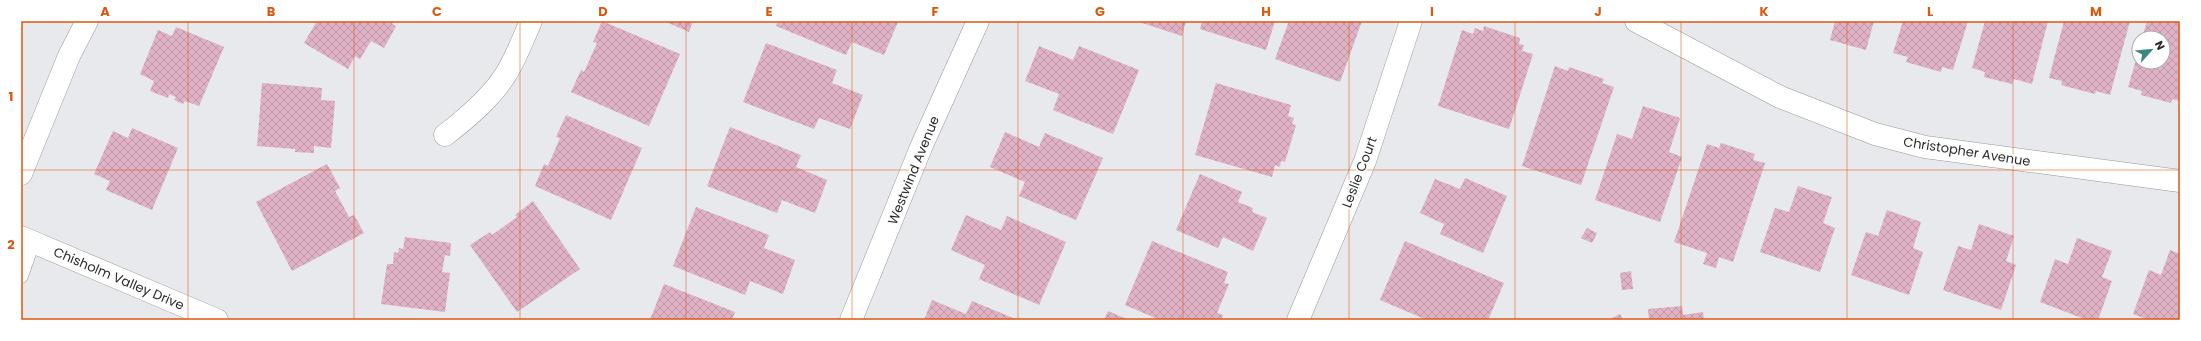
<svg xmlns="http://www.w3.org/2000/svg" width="2201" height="341" font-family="Poppins,sans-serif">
<defs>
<pattern id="building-cross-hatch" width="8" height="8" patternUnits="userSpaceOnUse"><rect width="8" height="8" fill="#e0b2c5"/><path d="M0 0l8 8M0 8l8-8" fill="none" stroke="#c099a9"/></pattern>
</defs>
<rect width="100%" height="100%" fill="#e8e9ec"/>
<path fill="url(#building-cross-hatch)" d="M317 21H394L392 24 396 26 384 48 371 41 360 59 355 56 348 69 304 43Z
M602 21 680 54 649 126 571 92 581 70 584 72 597 43 593 42Z
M664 21H693L689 32Z
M778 21H896L898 22 884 55 852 42 846 55 776 26Z
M1136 21H1186L1182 36Z
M1202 21H1275L1266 50 1200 29Z
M1289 21H1362L1340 82 1275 59Z
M1835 21H1874L1866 50 1830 40Z
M1903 21H1968L1953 70 1942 67 1941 72 1906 62 1908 57 1893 53Z
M1985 21H2048L2032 84 2014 79 2012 84 1984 77 1985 72 1972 68Z
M2064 21H2130L2110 95 2096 91 2095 94 2061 85 2062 81 2049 78Z
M2147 21H2180V101L2172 99 2171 103 2141 95 2142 91 2128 87 2139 50V62H2163V38H2142Z
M1484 26 1520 38 1519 44 1524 45 1522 51 1533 54 1509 129 1438 106 1462 30 1473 34 1475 28 1483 31Z
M176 27 224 47 199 106 185 101 183 104 174 100 176 97 169 94 168 98 150 91 154 81 140 74 158 30 172 36Z
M766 43 837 70 832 83 863 95 850 129 819 118 814 129 743 102Z
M1039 46 1073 60 1079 46 1139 70 1113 134 1053 110 1059 94 1025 81Z
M1555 66 1568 71 1569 67 1604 79 1602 83 1614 87 1581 185 1522 166Z
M262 83 322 88 321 100 335 101 331 148 314 146V153L295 152V149L257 146Z
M1216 83 1291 105 1288 116 1294 118 1292 124 1296 125 1285 162 1281 161 1280 167 1275 165 1272 177 1195 155Z
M1643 106 1680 118 1669 152 1682 157 1660 222 1595 200 1617 134 1632 139Z
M566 115 642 148 611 220 535 186 544 164 548 166 560 138 556 137Z
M730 127 801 155 796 167 827 180 815 213 782 200 777 213 707 186Z
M132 128 178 148 152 210 106 190 110 181 94 174 113 131 128 138Z
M1005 132 1039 147 1045 133 1103 158 1076 220 1019 196 1025 182 990 167Z
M1721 143 1755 154 1753 160 1765 163 1733 262 1719 257 1716 268 1703 264 1707 253 1674 242 1707 144 1719 148Z
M327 164 340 188 335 191 349 217 354 215 364 233 292 271 256 202Z
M1200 174 1242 192 1238 202 1253 208 1252 212 1267 218 1253 251 1223 237 1218 248 1176 230Z
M1465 178 1507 196 1483 253 1440 234 1444 224 1420 213 1435 179 1460 189Z
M1798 186 1832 197 1823 223 1835 228 1820 272 1760 252 1775 208 1789 212Z
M533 201 580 269 517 312 470 245 490 232 492 235 517 217 515 215Z
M696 207 769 235 764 248 795 260 783 294 750 281 745 295 673 266Z
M1887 210 1921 222 1913 248 1923 252 1909 295 1851 275 1866 232 1878 236Z
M966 215 1001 230 1007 216 1066 242 1039 305 979 279 985 265 951 250Z
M1979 224 2014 236 2006 261 2016 265 2001 310 1943 290 1958 246 1971 250Z
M1587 228 1597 233 1592 243 1581 238Z
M405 237 451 243 450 256 445 255 442 272 450 273 445 312 381 304 387 264H393L394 252 398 253 399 248 403 249Z
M2077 238 2112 251 2102 277 2112 281 2098 320H2087L2040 302 2055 259 2068 264Z
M1152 241 1228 272 1224 283 1229 284 1217 313 1223 315 1221 320H1160L1125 305Z
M1405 241 1504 283 1488 320H1427L1380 300Z
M2170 250 2180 254V320H2149L2133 314 2149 270 2161 275Z
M1631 271 1633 289 1622 290 1620 273Z
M664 284 735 312 732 320H650Z
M932 300 966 314 972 301 1018 320H924Z
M1682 306 1683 315 1703 312 1704 320H1649L1648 309Z
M1108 311 1129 320H1104Z
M1620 314 1623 320H1608Z"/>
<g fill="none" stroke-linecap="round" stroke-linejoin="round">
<g stroke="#96979a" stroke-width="15">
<path id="service" d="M21 276 33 242"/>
</g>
<g stroke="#96979a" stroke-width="23">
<path id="minor" d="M1636 21 1780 97 1875 134 1925 147 2180 181
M445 135C467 118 491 98 506 74 516 58 523 39 531 21
M21 174 69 56 87 21
M851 320 922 145 978 21
M1298 320 1365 161 1411 21"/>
</g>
<g stroke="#96979a" stroke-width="23">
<path id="tertiary" d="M21 237 217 320"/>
</g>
<use href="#service" stroke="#fff" stroke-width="14"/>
<use href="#minor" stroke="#fff" stroke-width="22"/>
<use href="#tertiary" stroke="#fff" stroke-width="22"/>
</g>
<path fill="none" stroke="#de570e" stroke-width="1" stroke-opacity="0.55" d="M188 21V320M354 21V320M520 21V320M686 21V320M852 21V320M1018 21V320M1183 21V320M1349 21V320M1515 21V320M1681 21V320M1847 21V320M2013 21V320M21 170H2180"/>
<g text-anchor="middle" stroke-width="4" stroke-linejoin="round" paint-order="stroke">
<g font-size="13" fill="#292a2b" stroke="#fff">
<text transform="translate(1967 151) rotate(9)" y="5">Christopher Avenue</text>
<text transform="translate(913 170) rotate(-68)" y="5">Westwind Avenue</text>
<text transform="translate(1359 172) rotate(-69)" y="5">Leslie Court</text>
<text transform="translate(119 278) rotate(23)" y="5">Chisholm Valley Drive</text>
</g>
</g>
<rect width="2201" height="341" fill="none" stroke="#ffffff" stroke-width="44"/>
<g transform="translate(2151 50) rotate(63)"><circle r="19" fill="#ffffff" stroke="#a9aaaa"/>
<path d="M0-3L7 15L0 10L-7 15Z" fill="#408680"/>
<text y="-6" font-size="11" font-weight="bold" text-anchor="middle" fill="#292a2b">N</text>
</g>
<rect x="22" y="22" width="2157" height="297" fill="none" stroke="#de570e" stroke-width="1.5"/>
<g font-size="13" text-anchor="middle" font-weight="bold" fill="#de570e">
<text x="105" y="16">A</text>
<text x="271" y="16">B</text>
<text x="437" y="16">C</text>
<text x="603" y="16">D</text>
<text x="769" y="16">E</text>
<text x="935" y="16">F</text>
<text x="1100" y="16">G</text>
<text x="1266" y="16">H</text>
<text x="1432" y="16">I</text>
<text x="1598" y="16">J</text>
<text x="1764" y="16">K</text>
<text x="1930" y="16">L</text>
<text x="2096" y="16">M</text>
<text x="11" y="101">1</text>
<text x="11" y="249">2</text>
</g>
</svg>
